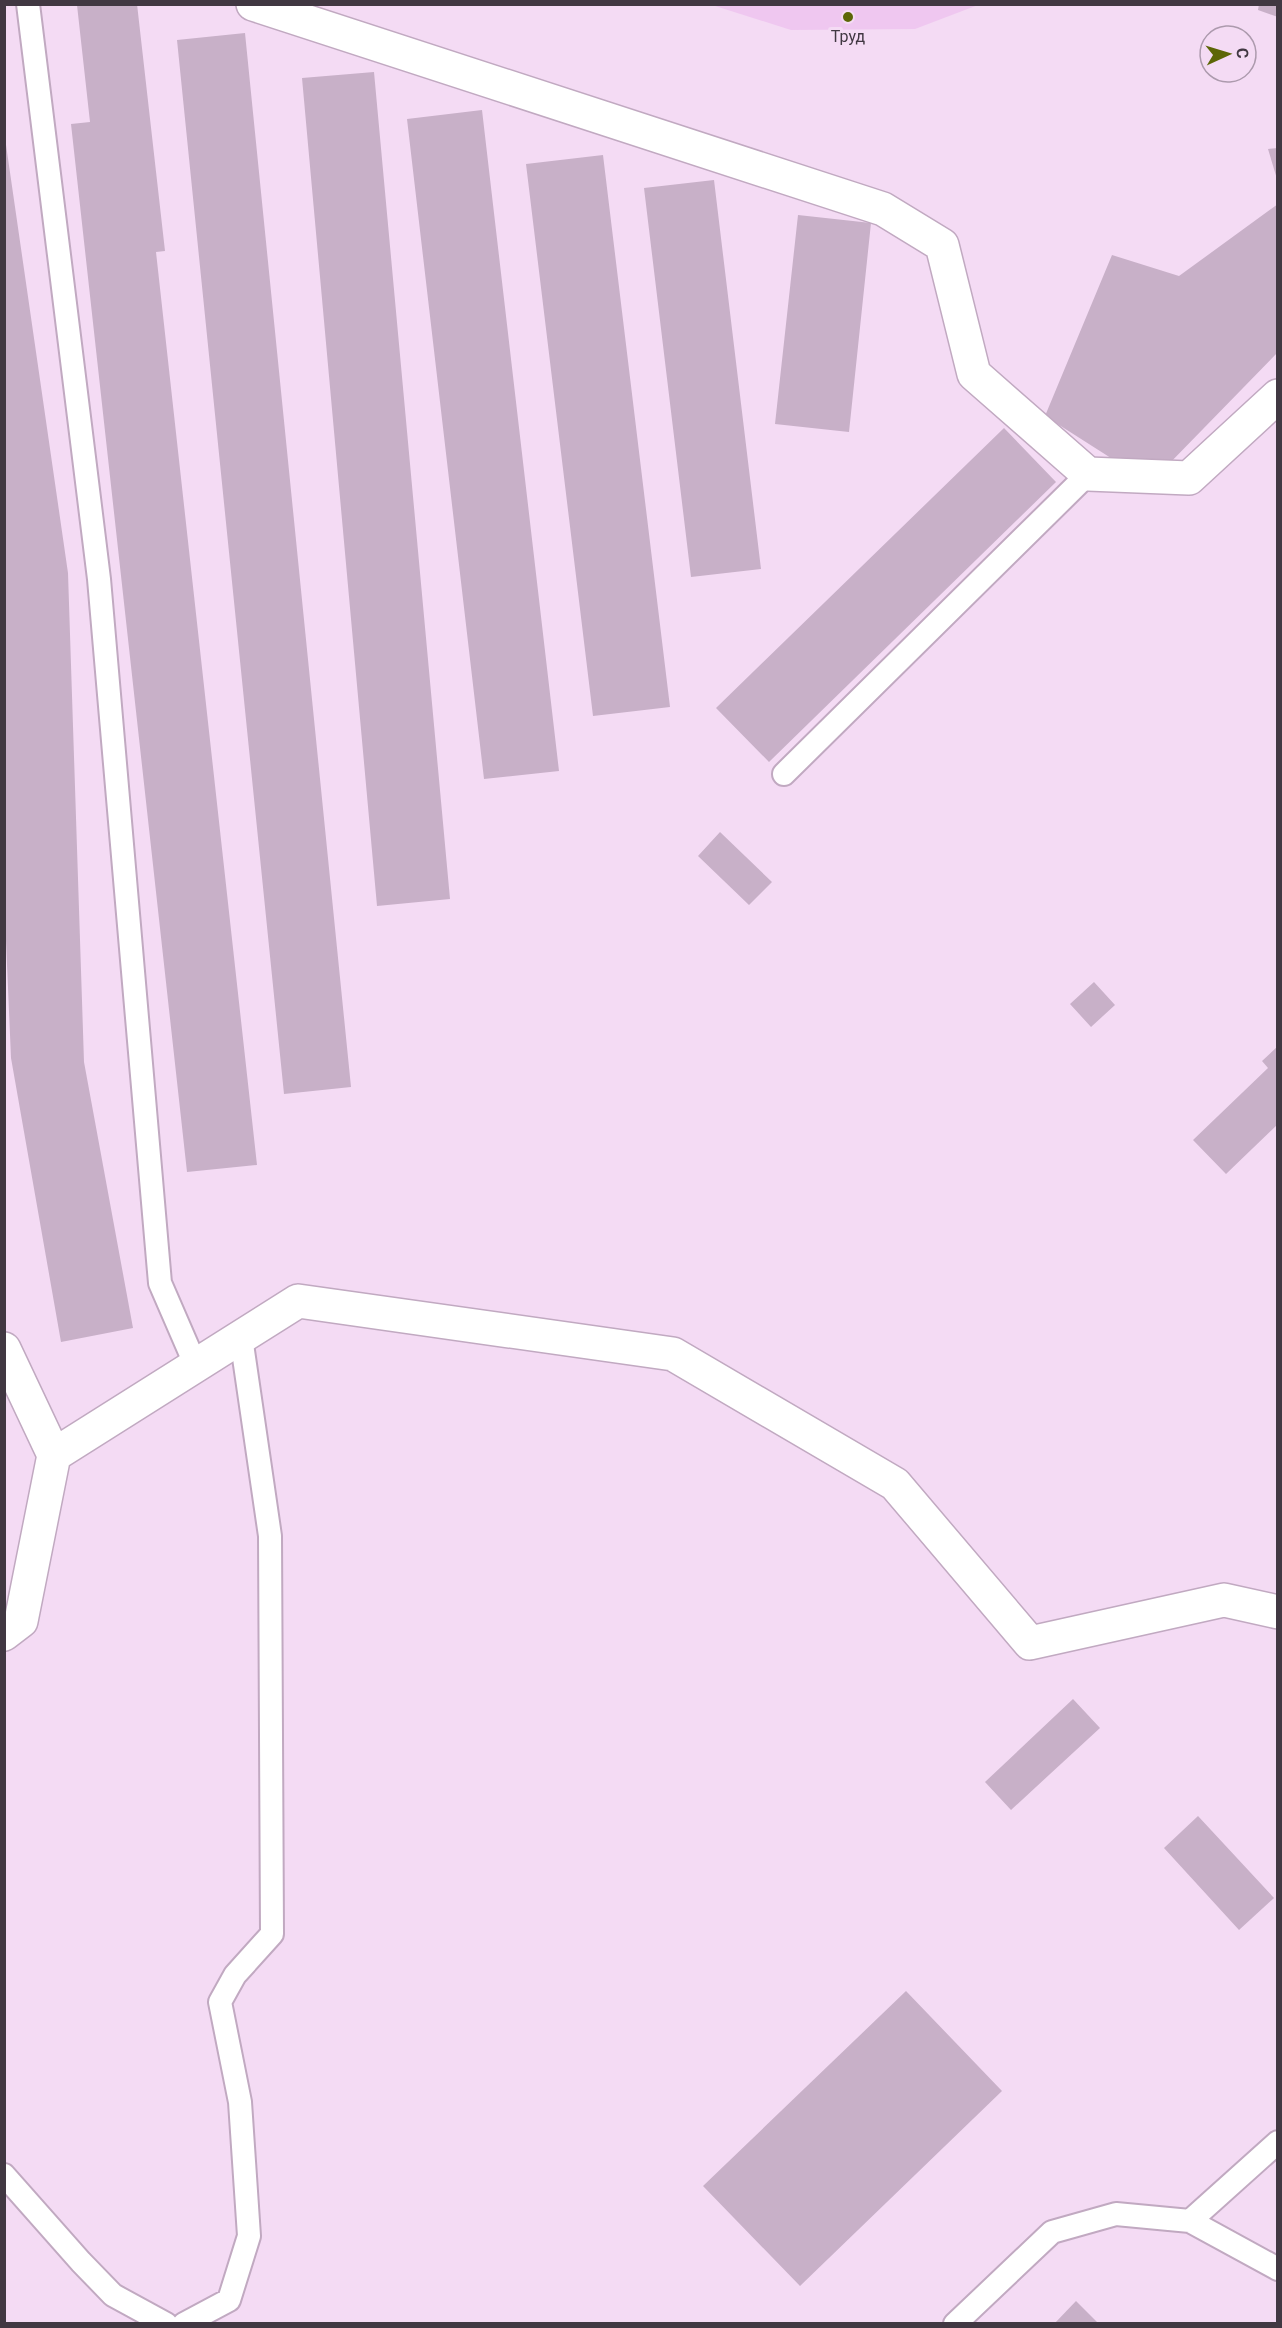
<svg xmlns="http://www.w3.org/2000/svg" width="1282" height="2328" font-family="Roboto,sans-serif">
<rect width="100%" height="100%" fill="#f4dbf4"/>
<path fill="#efc7f0" d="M712 5 978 4V5L915 29 791 30Z"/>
<path fill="#c8b0c8" d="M137 4 165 251 156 252 257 1165 187 1172 71 124 90 122 77 5Z
M1259 4H1278V17L1258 10Z
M245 33 351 1087 284 1094 177 40Z
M374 72 450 899 377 906 302 78Z
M482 110 559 771 484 779 407 119Z
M4 131 68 573 84 1062 133 1328 61 1342 11 1058 4 894Z
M1278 148V179H1277L1268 149Z
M603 155 670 707 593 716 526 164Z
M714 180 761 569 691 577 644 188Z
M1278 204V352L1164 469 1125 467 1045 416 1112 255 1179 276Z
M798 215 871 223 849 432 775 424Z
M1004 428 1056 482 769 762 716 708Z
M720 832 772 882 749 905 698 856Z
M1094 982 1115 1005 1091 1027 1070 1004Z
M1278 1046V1124L1226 1174 1193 1140 1268 1068 1262 1061Z
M1073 1699 1100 1728 1011 1810 985 1782Z
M1198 1816 1274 1898 1239 1930 1164 1848Z
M906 1991 1002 2091 800 2286 703 2186Z
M1076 2301 1099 2324H1054Z"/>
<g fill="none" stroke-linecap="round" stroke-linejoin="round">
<g stroke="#c1a9c1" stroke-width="26">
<path id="lane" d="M28 4 99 579 160 1283 196 1366
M784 774 1088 474
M4 2175 81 2262 113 2295 166 2324
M1190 2221 1278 2142
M184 2324 229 2300 249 2236 240 2102 220 2002 235 1975 272 1934 270 1536 241 1337
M955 2324 1052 2232 1116 2214 1190 2221 1278 2269"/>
</g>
<g stroke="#c1a9c1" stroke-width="36">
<path id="street" d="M253 4 883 209 942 245 974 374 1088 474 1189 478 1278 396
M4 1349 54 1455 298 1301 673 1354 895 1484 1030 1643 1224 1600 1278 1612
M4 1634 21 1621 54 1455"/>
</g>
<use href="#lane" stroke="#fff" stroke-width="22"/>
<use href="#street" stroke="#fff" stroke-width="33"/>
</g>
<circle fill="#5c6606" stroke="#f4dbf4" stroke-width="2" cx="848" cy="17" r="6"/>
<g text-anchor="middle" stroke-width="6" stroke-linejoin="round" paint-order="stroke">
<g font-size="16" fill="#413842" stroke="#f4dbf4">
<text x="848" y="42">Труд</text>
</g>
</g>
<rect width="1282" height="2328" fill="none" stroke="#413842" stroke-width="12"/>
<g transform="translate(1228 54) rotate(86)"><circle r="28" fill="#f4dbf4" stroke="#ac9aad" stroke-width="1.5"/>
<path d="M0-4.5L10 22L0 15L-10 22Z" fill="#5c6606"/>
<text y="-9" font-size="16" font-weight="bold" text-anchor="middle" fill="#413842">С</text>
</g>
</svg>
